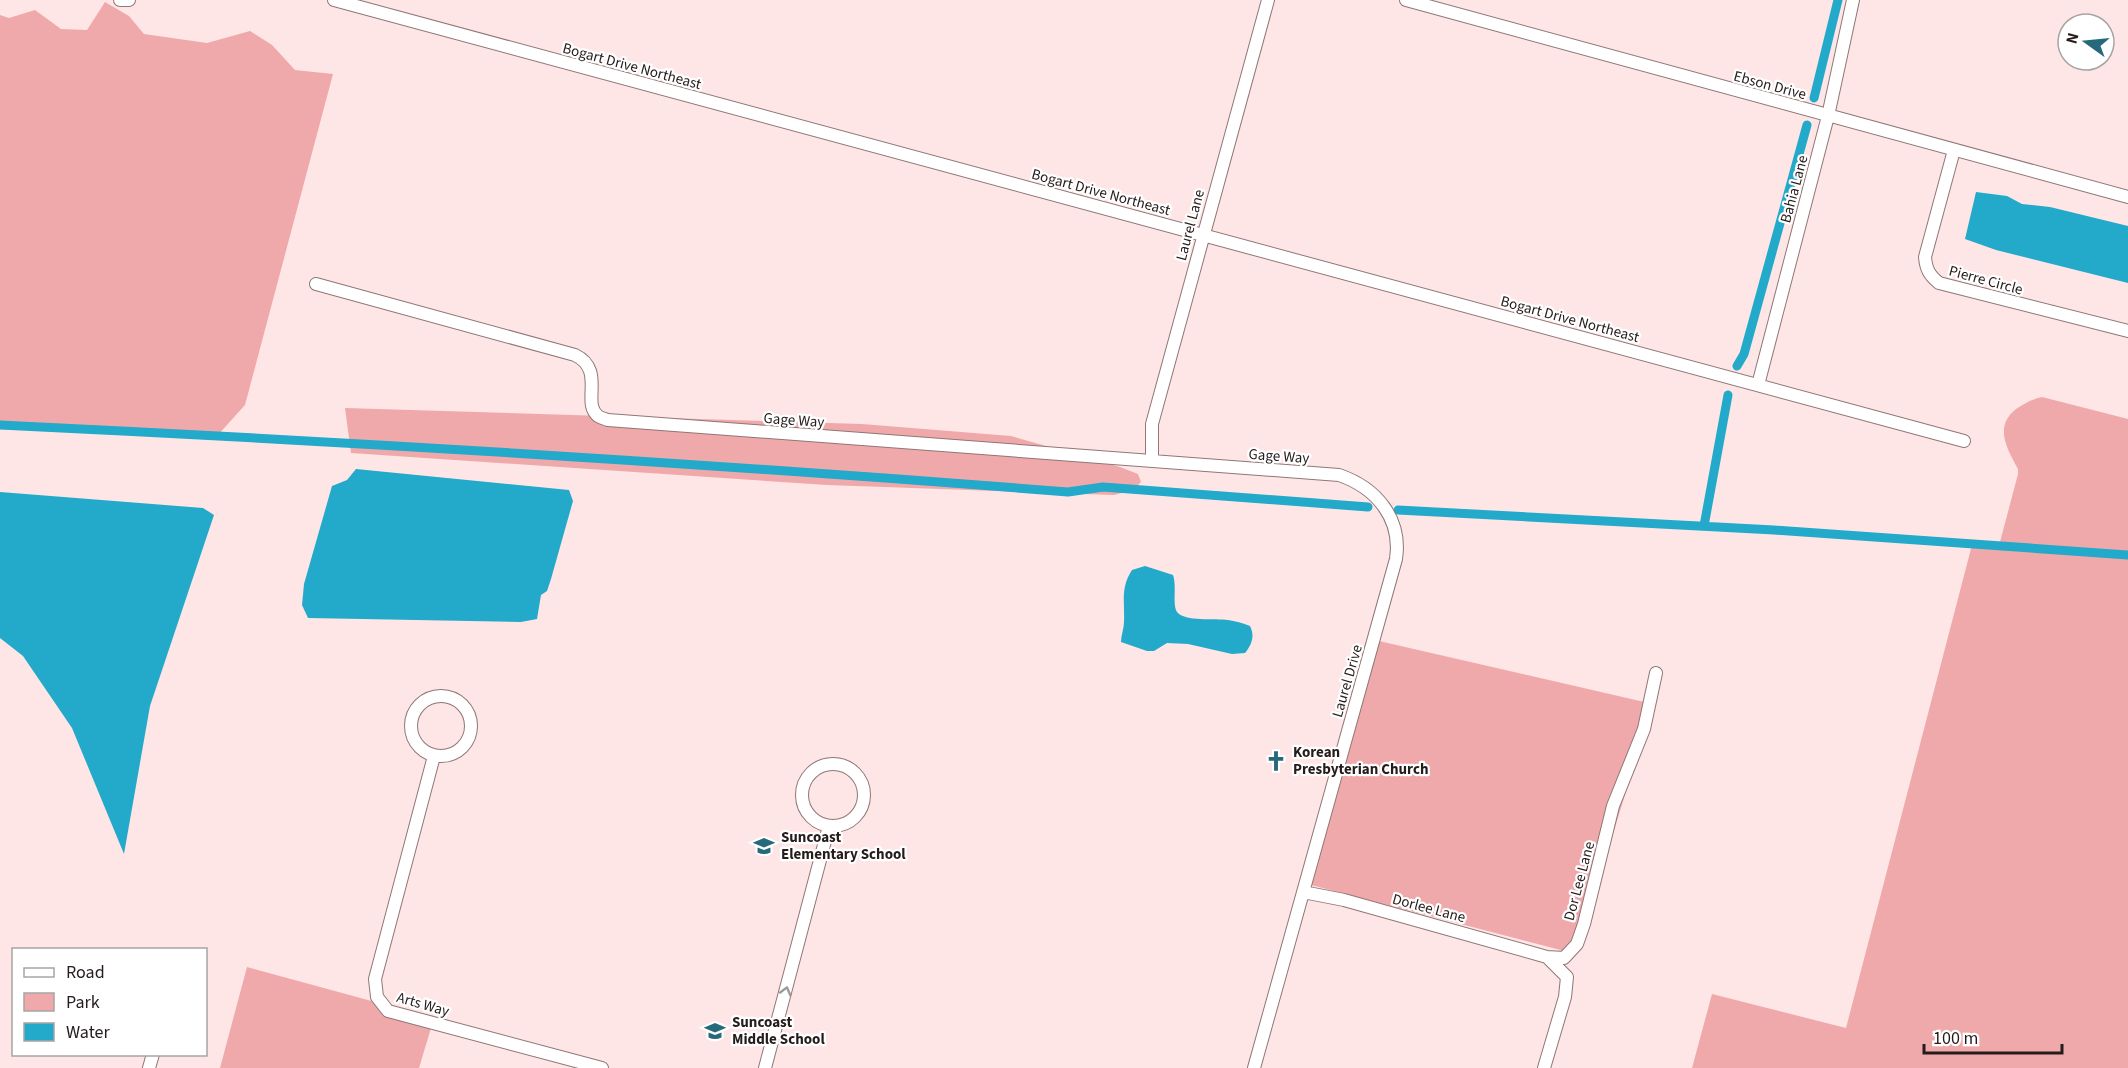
<svg xmlns="http://www.w3.org/2000/svg" width="2128" height="1068" font-family="'Source Sans 3',sans-serif">
<rect width="100%" height="100%" fill="#fee6e6"/>
<path fill="#f0a9aa" d="M105 2 129 16 144 34 207 43 250 31 272 45 295 70 333 74 245 405 217 436 0 424V15L9 18 35 10 61 29 87 30Z
M2042 397 2128 419V1068H1692L1712 994 1846 1028 1973 541 2000 542 2018 474V469C2008 450 1993 427 2016 409 2024 404 2032 399 2042 397Z
M345 408 862 424 1011 436 1120 467 1138 474 1141 482 1133 490 1114 495 1053 493 827 485 351 453Z
M1379 641 1653 704 1576 954 1311 885Z
M247 967 434 1018 419 1068H220Z"/>
<path fill="#23a9c9" d="M1976 192 2007 196 2022 204 2050 207 2128 226V283L1996 250 1965 239Z
M356 469 569 490 573 501 551 579 547 591 541 595 537 619 521 622 308 618 302 605 304 584 332 486 347 480Z
M0 492 203 508 214 515 150 706 124 854 72 728 23 656 0 638Z
M1145 566 1173 575C1177 586 1172 605 1177 612 1185 622 1215 618 1228 620 1235 621 1243 623 1250 626 1255 636 1252 644 1245 653L1232 654 1188 644 1167 643 1154 651H1147L1121 642C1121 635 1124 629 1124 622 1125 603 1120 588 1132 570Z"/>
<g fill="none" stroke-linecap="round" stroke-linejoin="round">
<path stroke="#23a9c9" stroke-width="9" d="M1814 98 1838 0
M1737 366 1744 354 1807 125
M0 425C357 442 713 464 1068 492L1103 487 1368 507
M1398 510 1774 530 2128 555
M1704 526 1728 395"/>
<g stroke="#907676" stroke-width="14">
<path id="minor" d="M120 0H129
M334 0 1964 441
M1406 0 2128 197
M1954 150 1925 257C1926 269 1929 275 1939 283L2128 331
M316 284 575 355C606 370 581 403 598 416 601 418 605 419 608 420L1339 475C1377 488 1402 519 1396 559L1254 1068
M1758 385 1828 116 1853 0
M1152 460V424L1268 0
M411 726a30 30 0 1 1 60 0a30 30 0 1 1-60 0Z
M434 756 375 979 377 997 388 1011 602 1068
M802 795a31 31 0 1 1 62 0a31 31 0 1 1-62 0Z
M1303 892 1344 900 1547 957 1564 958 1577 944 1584 924 1613 806 1644 729 1656 673
M149 1068 153 1054
M765 1068 829 826
M1544 1068 1565 997 1567 977 1547 957"/>
</g>
<use href="#minor" stroke="#fff" stroke-width="12"/>
</g>
<defs><path id="oneway-chevron" d="M-2-3.5L2.5 0L-2 3.5" fill="none" stroke-width="1.6" stroke-linecap="round" stroke-linejoin="round" transform="scale(1.5)"/></defs>
<use stroke="#9d9999" href="#oneway-chevron" transform="translate(786 991) rotate(-75)"/>
<defs>
<g id="church-bare" transform="scale(1.62)"><path d="M-1.2-6h2.4v3.5h3.3v2.4h-3.3V6h-2.4V-.1h-3.3v-2.4h3.3Z" fill="#26697b" stroke="#fff" stroke-width="2.5" paint-order="stroke"/></g>
<g id="school-bare" transform="scale(1.62)"><path d="M0-5L7-2L0 1L-7-2ZM-4 1L0 2.5L4 1V4Q0 6-4 4Z" fill="#26697b" stroke="#fff" stroke-width="2.5" paint-order="stroke"/></g>
</defs>
<g fill-rule="evenodd">
<use href="#church-bare" x="1276" y="761"/>
<use href="#school-bare" x="764" y="846"/>
<use href="#school-bare" x="715" y="1031"/>
</g>
<g text-anchor="middle" stroke-width="4.5" stroke-linejoin="round" paint-order="stroke">
<g font-size="15" fill="#261c1c" stroke="#fff">
<text transform="translate(632 66) rotate(15)" y="5">Bogart Drive Northeast</text>
<text transform="translate(1770 85) rotate(15)" y="5">Ebson Drive</text>
<text transform="translate(1794 189) rotate(-75)" y="5">Bahia Lane</text>
<text transform="translate(1101 192) rotate(15)" y="5">Bogart Drive Northeast</text>
<text transform="translate(1190 225) rotate(-75)" y="5">Laurel Lane</text>
<text transform="translate(1986 280) rotate(15)" y="5">Pierre Circle</text>
<text transform="translate(1570 319) rotate(15)" y="5">Bogart Drive Northeast</text>
<text transform="translate(794 420) rotate(4)" y="5">Gage Way</text>
<text transform="translate(1279 456) rotate(4)" y="5">Gage Way</text>
<text transform="translate(1347 681) rotate(-74)" y="5">Laurel Drive</text>
<text transform="translate(1579 881) rotate(-75)" y="5">Dor Lee Lane</text>
<text transform="translate(1429 908) rotate(15)" y="5">Dorlee Lane</text>
<text transform="translate(423 1004) rotate(16)" y="5">Arts Way</text>
</g>
<g font-size="15" font-weight="bold" fill="#261c1c" stroke="#fff" text-anchor="start">
<text x="1293" y="757">Korean<tspan x="1293" dy="17">Presbyterian Church</tspan></text>
<text x="781" y="842">Suncoast<tspan x="781" dy="17">Elementary School</tspan></text>
<text x="732" y="1027">Suncoast<tspan x="732" dy="17">Middle School</tspan></text>
</g>
</g>
<rect x="12" y="948" width="195" height="108" fill="#ffffff" stroke="#a8a4a4" stroke-width="1.5"/>
<rect x="24" y="968" width="30" height="9" fill="#ffffff" stroke="#a8a4a4" stroke-width="1.5"/>
<text x="66" y="978" font-size="18" fill="#261c1c">Road</text>
<rect x="24" y="993" width="30" height="18" fill="#f0a9aa" stroke="#a8a4a4" stroke-width="1.5"/>
<text x="66" y="1008" font-size="18" fill="#261c1c">Park</text>
<rect x="24" y="1023" width="30" height="18" fill="#23a9c9" stroke="#a8a4a4" stroke-width="1.5"/>
<text x="66" y="1038" font-size="18" fill="#261c1c">Water</text>
<g transform="translate(2086 42) rotate(285)"><circle r="28" fill="#ffffff" stroke="#a8a4a4" stroke-width="1.5"/>
<path d="M0-4.5L10 22L0 15L-10 22Z" fill="#26697b"/>
<text y="-9" font-size="16" font-weight="bold" text-anchor="middle" fill="#261c1c">N</text>
</g>
<path d="M1924 1044v9h138v-9" fill="none" stroke="#261c1c" stroke-width="3"/>
<text x="1933" y="1044" font-size="18" fill="#261c1c" stroke="#ffffff" stroke-width="4.5" paint-order="stroke">100 m</text>
</svg>
